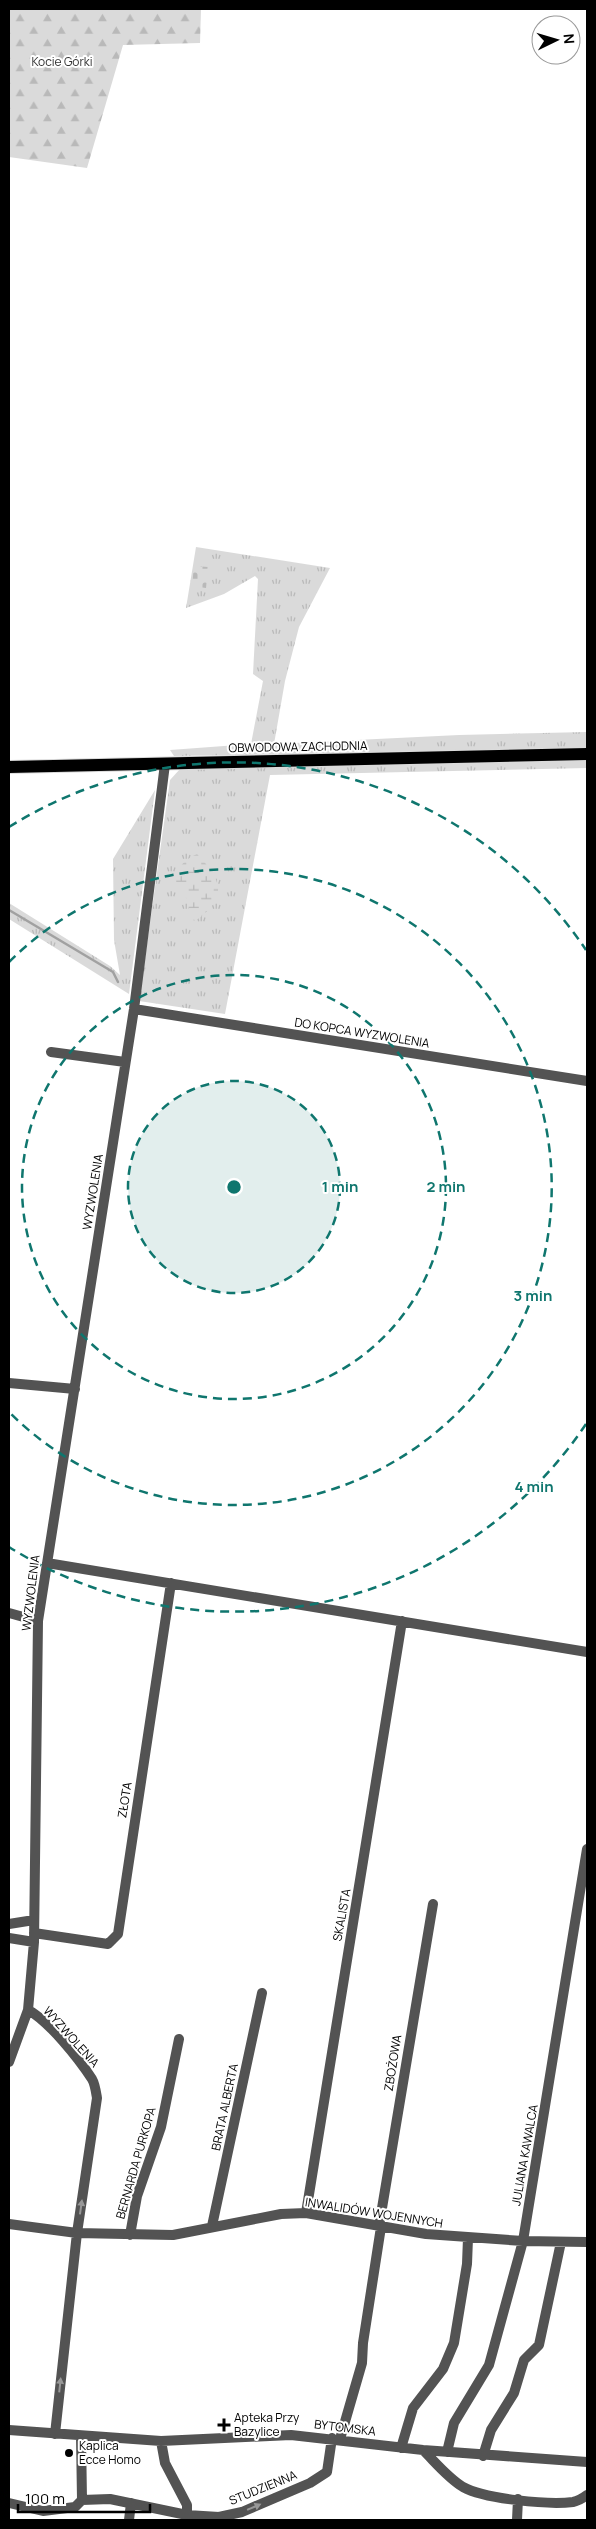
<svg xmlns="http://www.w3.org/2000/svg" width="596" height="2529" font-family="Manrope,sans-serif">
<defs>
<pattern id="grass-tufts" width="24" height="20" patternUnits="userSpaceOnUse" patternTransform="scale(1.25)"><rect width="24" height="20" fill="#dadada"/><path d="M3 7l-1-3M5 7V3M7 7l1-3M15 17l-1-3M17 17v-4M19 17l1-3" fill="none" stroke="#b9b9b9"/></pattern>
<pattern id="forest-firs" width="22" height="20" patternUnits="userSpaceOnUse" patternTransform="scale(1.25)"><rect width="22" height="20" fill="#dadada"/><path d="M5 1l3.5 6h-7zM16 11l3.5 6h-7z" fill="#b9b9b9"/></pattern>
<pattern id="wetland-marsh" width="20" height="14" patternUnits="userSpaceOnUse" patternTransform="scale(1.25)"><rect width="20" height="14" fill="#dadada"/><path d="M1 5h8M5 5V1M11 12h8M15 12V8" fill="none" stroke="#b9b9b9"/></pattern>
<pattern id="cemetery-stones" width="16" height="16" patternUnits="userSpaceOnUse" patternTransform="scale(1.25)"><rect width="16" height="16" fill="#dadada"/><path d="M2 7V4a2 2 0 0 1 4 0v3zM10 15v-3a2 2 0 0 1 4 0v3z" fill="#b9b9b9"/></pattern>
</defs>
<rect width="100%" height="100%" fill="#fff"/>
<path fill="url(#grass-tufts)" d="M196 547 330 568 299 627 285 681 274 744 459 735 587 732V748L174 756 170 750 251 744 263 681 253 674 258 579 255 576 224 594 186 608Z
M587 760V768L270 775 225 1014 139 1001 170 780 180 769Z
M155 790 129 994 9 919V903L110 966 120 975 114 940 113 859Z"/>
<path fill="url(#forest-firs)" d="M9 9H201L200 43 123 45 87 168 9 157Z"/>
<path fill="url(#wetland-marsh)" d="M197 854C222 880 229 898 195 921L189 918 188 900 172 881C177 868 184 860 197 854Z"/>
<path fill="url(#cemetery-stones)" d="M194 566 208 567 206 588 192 586Z"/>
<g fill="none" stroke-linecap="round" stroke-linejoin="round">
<path stroke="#a1a1a1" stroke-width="2.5" d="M9 910 113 972 118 982"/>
<g stroke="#dbdbdb" stroke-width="14">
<path id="major" d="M9 767 587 754"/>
</g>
<path stroke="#535353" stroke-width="10" d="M134 1009 587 1081
M51 1052 125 1062
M9 1383 75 1389
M47 1563 587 1652
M9 1613 38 1621
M9 1924 34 1920
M34 1933 108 1944 118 1934 171 1583
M9 1938 34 1942
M28 2010C49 2021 79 2059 92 2079 95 2084 96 2092 97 2098L77 2233 55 2434
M9 2062 28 2010 34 1942 38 1621 134 1009 165 764
M306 2213 402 1621
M9 2224 77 2233 173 2235 281 2214 306 2213 426 2234 523 2241 587 2242
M212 2226 262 1993
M379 2226 433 1904
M130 2235 137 2196 161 2127 179 2039
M9 2430 161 2441 291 2435 423 2450 587 2462
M81 2436 82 2500
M340 2439 362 2363 363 2343 381 2227
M161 2441 165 2463 187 2505V2515
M401 2448 413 2408 443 2369 454 2343 467 2264 468 2238
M423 2450C436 2463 448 2478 463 2487 485 2499 548 2505 573 2502 578 2501 583 2498 587 2495
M447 2452 454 2423 489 2365 523 2241 587 1849
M483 2456 491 2430 514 2393 524 2360 539 2345 561 2242
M82 2500 110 2499 187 2515 219 2517 242 2512 310 2483 327 2472 332 2438
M9 2503 43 2511 75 2507 82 2500
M129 2520 131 2503
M517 2520 518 2499"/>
<use href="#major" stroke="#000" stroke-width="12"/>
</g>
<defs><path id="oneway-solid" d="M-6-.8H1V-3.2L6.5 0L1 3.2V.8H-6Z" transform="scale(1.25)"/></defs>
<g fill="#989898">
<use href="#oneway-solid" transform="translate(81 2207) rotate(-82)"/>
<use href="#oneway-solid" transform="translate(60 2385) rotate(-84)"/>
<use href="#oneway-solid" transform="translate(254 2507) rotate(-23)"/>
</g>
<circle cx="234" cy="1187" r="106" fill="#0f766e" fill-opacity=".12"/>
<g fill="none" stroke="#0f766e" stroke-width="2.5" stroke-dasharray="9 6">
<circle cx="234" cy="1187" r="106"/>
<circle cx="234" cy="1187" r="212"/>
<path d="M9 962A318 318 0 1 1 9 1412"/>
<path d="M586 1424A424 424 0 0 1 9 1547M9 827A424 424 0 0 1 586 950"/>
</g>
<g fill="#000" stroke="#fff" stroke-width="2">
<path d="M221.5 2417.5h5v5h5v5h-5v5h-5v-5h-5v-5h5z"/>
<circle cx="69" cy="2453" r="5"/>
</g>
<g text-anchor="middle" stroke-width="4" stroke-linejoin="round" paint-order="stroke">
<g font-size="12" fill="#313131" stroke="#fff">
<text x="62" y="66">Kocie Górki</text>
</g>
<g font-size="12" fill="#000" stroke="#fff">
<text transform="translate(298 747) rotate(-1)" y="4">OBWODOWA ZACHODNIA</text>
<text transform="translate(362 1033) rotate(9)" y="4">DO KOPCA WYZWOLENIA</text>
<text transform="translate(93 1192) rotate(-81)" y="4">WYZWOLENIA</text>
<text transform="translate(31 1593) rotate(-83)" y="4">WYZWOLENIA</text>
<text transform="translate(125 1800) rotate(-81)" y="4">ZŁOTA</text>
<text transform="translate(342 1915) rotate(-80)" y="4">SKALISTA</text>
<text transform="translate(71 2037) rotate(48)" y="4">WYZWOLENIA</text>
<text transform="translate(393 2063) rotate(-81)" y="4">ZBOŻOWA</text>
<text transform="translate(225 2107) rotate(-78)" y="4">BRATA ALBERTA</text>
<text transform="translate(525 2155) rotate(-80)" y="4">JULIANA KAWALCA</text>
<text transform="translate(136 2163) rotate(-74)" y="4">BERNARDA PURKOPA</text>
<text transform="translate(374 2213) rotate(9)" y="4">INWALIDÓW WOJENNYCH</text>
<text transform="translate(345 2428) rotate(7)" y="4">BYTOMSKA</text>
<text transform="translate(263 2488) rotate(-22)" y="4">STUDZIENNA</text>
</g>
<g font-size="12" fill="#000" stroke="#fff" text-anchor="start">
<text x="234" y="2422">Apteka Przy<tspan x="234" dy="14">Bazylice</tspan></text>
<text x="79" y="2450">Kaplica<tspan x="79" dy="14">Ecce Homo</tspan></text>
</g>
</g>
<circle cx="234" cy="1187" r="8" fill="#0f766e" stroke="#fff" stroke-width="2.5"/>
<g font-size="15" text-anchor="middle" font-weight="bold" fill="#0f766e" stroke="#fff" stroke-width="4" stroke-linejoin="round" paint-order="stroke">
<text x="340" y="1192">1 min</text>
<text x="446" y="1192">2 min</text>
<text x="533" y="1301">3 min</text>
<text x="534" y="1492">4 min</text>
</g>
<rect width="596" height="2529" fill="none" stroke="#000000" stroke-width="20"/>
<g transform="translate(556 40) rotate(85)"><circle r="24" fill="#ffffff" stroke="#999999"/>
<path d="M0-4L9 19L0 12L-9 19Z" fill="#000000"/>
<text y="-8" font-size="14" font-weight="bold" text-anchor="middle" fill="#000000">N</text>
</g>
<path d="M18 2504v8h132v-8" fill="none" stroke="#000000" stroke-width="2.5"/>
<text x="25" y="2504" font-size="15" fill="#000000" stroke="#ffffff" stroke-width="4" paint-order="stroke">100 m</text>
</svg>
